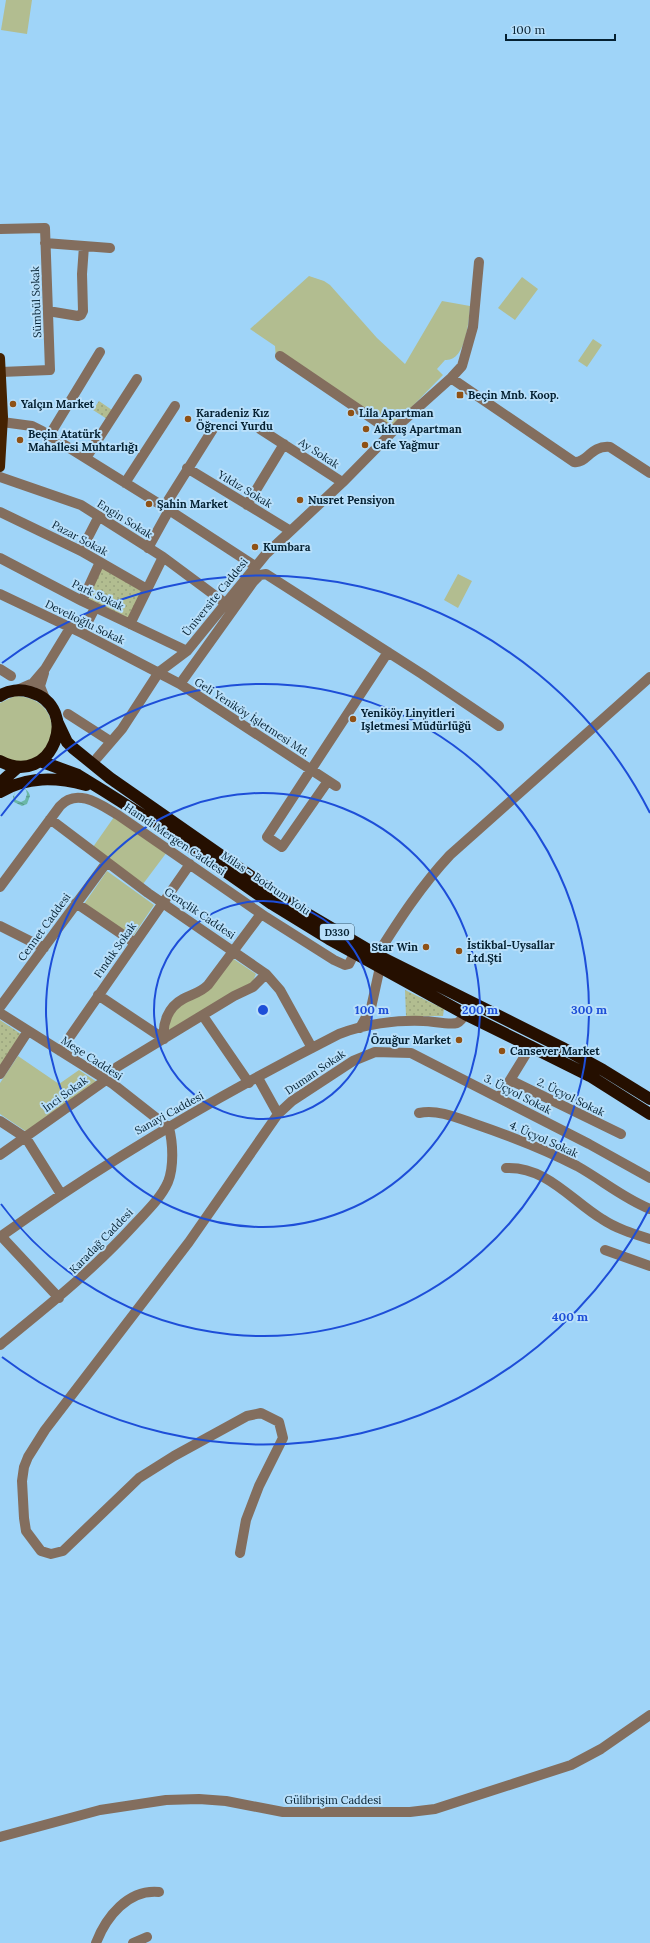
<svg xmlns="http://www.w3.org/2000/svg" width="650" height="1943" font-family="Lora,serif">
<defs>
<pattern id="park-dots" width="8" height="8" patternUnits="userSpaceOnUse"><rect width="8" height="8" fill="#b2bd90"/><path d="M2 2h.1M6 6h.1" fill="none" stroke="#98a27d" stroke-width="1.8" stroke-linecap="round"/></pattern>
<pattern id="water-waves" width="16" height="10" patternUnits="userSpaceOnUse"><rect width="16" height="10" fill="#6ab7a7"/><path d="M0 5q4-4 8 0t8 0" fill="none" stroke="#559489"/></pattern>
</defs>
<rect width="100%" height="100%" fill="#9fd4f8"/>
<path fill="#b2bd90" d="M6 0H32L27 34 1 30Z
M309 276 324 281 330 285 377 338 405 364 442 301 470 306C469 320 466 362 445 360L437 369 443 375 392 427 276 359 275 346 250 329Z
M522 277 538 289 515 320 498 308Z
M593 339 602 345 587 367 578 361Z
M458 574 472 581 458 608 444 600Z
M15 696C68 698 60 763 18 763 12 763 5 758 0 756V703Z
M114 817 167 852 143 884 93 847Z
M107 871 154 905 133 936 84 904Z
M232 958 256 974 252 983 170 1030 166 1025 178 1007Z
M18 1056 59 1084 79 1070 97 1082 27 1132 0 1114V1083Z"/>
<path fill="url(#park-dots)" d="M99 401 112 410 107 419 93 410Z
M100 562 147 589 130 624 82 601Z
M405 990 444 1009 443 1016H406Z
M0 1020 21 1034 0 1067Z"/>
<path fill="url(#water-waves)" d="M22 788C27 789 29 792 30 796L27 804 22 806 14 802 13 797 15 792 14 796 16 800 21 802 25 800 27 794 26 790Z"/>
<g fill="none" stroke-linecap="round" stroke-linejoin="round">
<path stroke="#836e5e" stroke-width="10" d="M0 229 45 228 50 370 1 372
M45 243 110 248
M48 311 78 316 81 315 83 311 82 274 84 246
M280 356 392 432
M451 378 574 462C587 464 590 445 610 447L650 473
M2 422 32 426 42 431 169 510 255 566
M260 429 342 482
M49 436 100 352
M86 458 137 379
M187 468 289 530
M0 477 81 505 163 557 225 603
M125 483 175 406
M247 505 284 444
M164 507 213 429
M0 512 81 551 147 589
M148 548 169 510
M81 551 99 516
M0 558 82 601 187 651
M0 594 82 633 180 684 336 786
M82 601 100 562
M130 624 163 557
M82 633 95 608
M0 669 11 676
M44 673 40 686 46 701
M180 684 253 582 260 575 266 574 422 674 499 726
M17 690 33 683 45 669 70 628
M68 714 110 741
M97 758 122 729 159 672 187 651 266 554 345 480 403 421 451 378 462 366 473 327 479 262
M328 781 282 847 267 837 388 652
M50 819 148 893 266 974 280 990 312 1048
M0 887 60 806C77 787 101 805 118 815L266 917 334 960 345 965 349 964 354 954
M76 903 135 943
M0 926 44 948
M377 955C399 920 421 886 450 855L650 677
M98 995 164 1039
M0 1007 107 862
M0 1013 113 1084 169 1128C173 1143 174 1167 168 1182 161 1198 146 1212 134 1225 92 1271 48 1306 0 1345
M203 1016 249 1083
M360 1028 371 1008 380 967
M164 1039C162 1024 168 1007 183 999 192 994 200 993 208 985L261 914
M60 1051 190 864
M0 1074 28 1031
M258 1078 278 1114
M510 1080 621 1134
M499 1098 531 1046
M419 1113C438 1109 458 1118 475 1124 510 1136 544 1149 577 1166 602 1180 623 1198 650 1209
M0 1121 26 1138 61 1194
M0 1155 106 1080 117 1067 234 996 253 987 266 974
M506 1168C546 1166 572 1201 602 1219 617 1229 634 1234 650 1239
M1 1236 59 1298
M0 1237C107 1160 221 1094 339 1034 364 1024 396 1020 423 1021 433 1021 448 1025 457 1023 461 1021 463 1018 465 1014
M605 1250 650 1266
M240 1553 246 1520 259 1486 283 1438 279 1422 261 1413 247 1416 174 1456 139 1478 63 1551 51 1554 41 1551 26 1531 24 1518 22 1481 24 1467 28 1457 45 1430 189 1242 278 1114 292 1101 353 1061 375 1052 411 1053 589 1144 650 1178
M0 1837 100 1810 166 1800 199 1799 226 1801 283 1812H410L435 1809 571 1765 601 1749 650 1715
M96 1943C106 1917 128 1889 159 1892
M133 1943 147 1937"/>
<path stroke="#452201" stroke-width="10" d="M0 358 3 417 0 467"/>
<path stroke="#250f00" stroke-width="12" d="M0 696C8 690 20 689 30 692 83 707 52 789 0 761
M57 721 67 742 73 748 110 778 292 905 377 955 561 1047 603 1070 650 1099
M40 761 78 775 104 791 169 832 272 904 329 939 465 1014 590 1076 650 1114
M0 783 18 767
M0 792C27 776 56 777 86 785"/>
</g>
<g fill="none" stroke="#1d4ed8" stroke-width="2">
<circle cx="263" cy="1010" r="109"/>
<circle cx="263" cy="1010" r="217"/>
<path d="M1 816A326 326 0 1 1 1 1204"/>
<path d="M650 1207A434 434 0 0 1 2 1357M2 663A434 434 0 0 1 650 813"/>
</g>
<g fill="#8f5115" stroke="#b8dffa" stroke-width="1.5">
<rect x="456" y="391" width="8" height="8" rx="2"/>
<circle cx="13" cy="404" r="4"/>
<circle cx="351" cy="413" r="4"/>
<circle cx="188" cy="419" r="4"/>
<circle cx="366" cy="429" r="4"/>
<circle cx="20" cy="440" r="4"/>
<circle cx="365" cy="445" r="4"/>
<circle cx="300" cy="500" r="4"/>
<circle cx="149" cy="504" r="4"/>
<circle cx="255" cy="547" r="4"/>
<circle cx="353" cy="719" r="4"/>
<circle cx="426" cy="947" r="4"/>
<circle cx="459" cy="951" r="4"/>
<circle cx="459" cy="1040" r="4"/>
<circle cx="502" cy="1051" r="4"/>
</g>
<g text-anchor="middle" stroke-width="4" stroke-linejoin="round" paint-order="stroke">
<rect fill="#b8dffa" stroke="#3b5a6e" stroke-width="1" x="320" y="924" width="34" height="16" rx="3"/>
<g font-size="10" font-weight="bold" fill="#052132">
<text x="337" y="936">D330</text>
</g>
<g font-size="11" fill="#052132" stroke="#b8dffa">
<text transform="translate(36 302) rotate(-92)" y="4">Sümbül Sokak</text>
<text transform="translate(319 453) rotate(33)" y="4">Ay Sokak</text>
<text transform="translate(245 489) rotate(31)" y="4">Yıldız Sokak</text>
<text transform="translate(125 519) rotate(32)" y="4">Engin Sokak</text>
<text transform="translate(80 538) rotate(28)" y="4">Pazar Sokak</text>
<text transform="translate(98 595) rotate(26)" y="4">Park Sokak</text>
<text transform="translate(215 597) rotate(-51)" y="4">Üniversite Caddesi</text>
<text transform="translate(85 622) rotate(26)" y="4">Develioğlu Sokak</text>
<text transform="translate(252 717) rotate(33)" y="4">Geli Yeniköy İşletmesi Md.</text>
<text transform="translate(175 839) rotate(34)" y="4">Hamdi Mergen Caddesi</text>
<text transform="translate(266 883) rotate(34)" y="4">Milas - Bodrum Yolu</text>
<text transform="translate(200 913) rotate(34)" y="4">Gençlik Caddesi</text>
<text transform="translate(44 927) rotate(-54)" y="4">Cennet Caddesi</text>
<text transform="translate(115 950) rotate(-55)" y="4">Fındık Sokak</text>
<text transform="translate(92 1058) rotate(33)" y="4">Meşe Caddesi</text>
<text transform="translate(315 1072) rotate(-34)" y="4">Duman Sokak</text>
<text transform="translate(65 1094) rotate(-36)" y="4">İnci Sokak</text>
<text transform="translate(518 1094) rotate(27)" y="4">3. Üçyol Sokak</text>
<text transform="translate(571 1097) rotate(26)" y="4">2. Üçyol Sokak</text>
<text transform="translate(169 1113) rotate(-29)" y="4">Sanayi Caddesi</text>
<text transform="translate(544 1139) rotate(24)" y="4">4. Üçyol Sokak</text>
<text transform="translate(101 1241) rotate(-46)" y="4">Karadağ Caddesi</text>
<text x="333" y="1804">Gülibrişim Caddesi</text>
</g>
<g font-size="11" font-weight="bold" fill="#052132" stroke="#b8dffa" text-anchor="start">
<text x="468" y="399">Beçin Mnb. Koop.</text>
<text x="21" y="408">Yalçın Market</text>
<text x="196" y="417">Karadeniz Kız<tspan x="196" dy="13">Öğrenci Yurdu</tspan></text>
<text x="359" y="417">Lila Apartman</text>
<text x="374" y="433">Akkuş Apartman</text>
<text x="28" y="438">Beçin Atatürk<tspan x="28" dy="13">Mahallesi Muhtarlığı</tspan></text>
<text x="373" y="449">Cafe Yağmur</text>
<text x="308" y="504">Nusret Pensiyon</text>
<text x="157" y="508">Şahin Market</text>
<text x="263" y="551">Kumbara</text>
<text x="361" y="717">Yeniköy Linyitleri<tspan x="361" dy="13">Işletmesi Müdürlüğü</tspan></text>
<text x="467" y="949">İstikbal-Uysallar<tspan x="467" dy="13">Ltd.Şti</tspan></text>
<text x="418" y="951" text-anchor="end">Star Win</text>
<text x="451" y="1044" text-anchor="end">Özuğur Market</text>
<text x="510" y="1055">Cansever Market</text>
</g>
</g>
<circle cx="263" cy="1010" r="6" fill="#1d4ed8" stroke="#b8dffa" stroke-width="2"/>
<g font-size="12" text-anchor="middle" font-weight="bold" fill="#1d4ed8" stroke="#b8dffa" stroke-width="4" stroke-linejoin="round" paint-order="stroke">
<text x="372" y="1014">100 m</text>
<text x="480" y="1014">200 m</text>
<text x="589" y="1014">300 m</text>
<text x="570" y="1321">400 m</text>
</g>
<path d="M506 34v6h109v-6" fill="none" stroke="#052132" stroke-width="2"/>
<text x="512" y="34" font-size="12" fill="#052132" stroke="#b8dffa" stroke-width="3" paint-order="stroke">100 m</text>
</svg>
